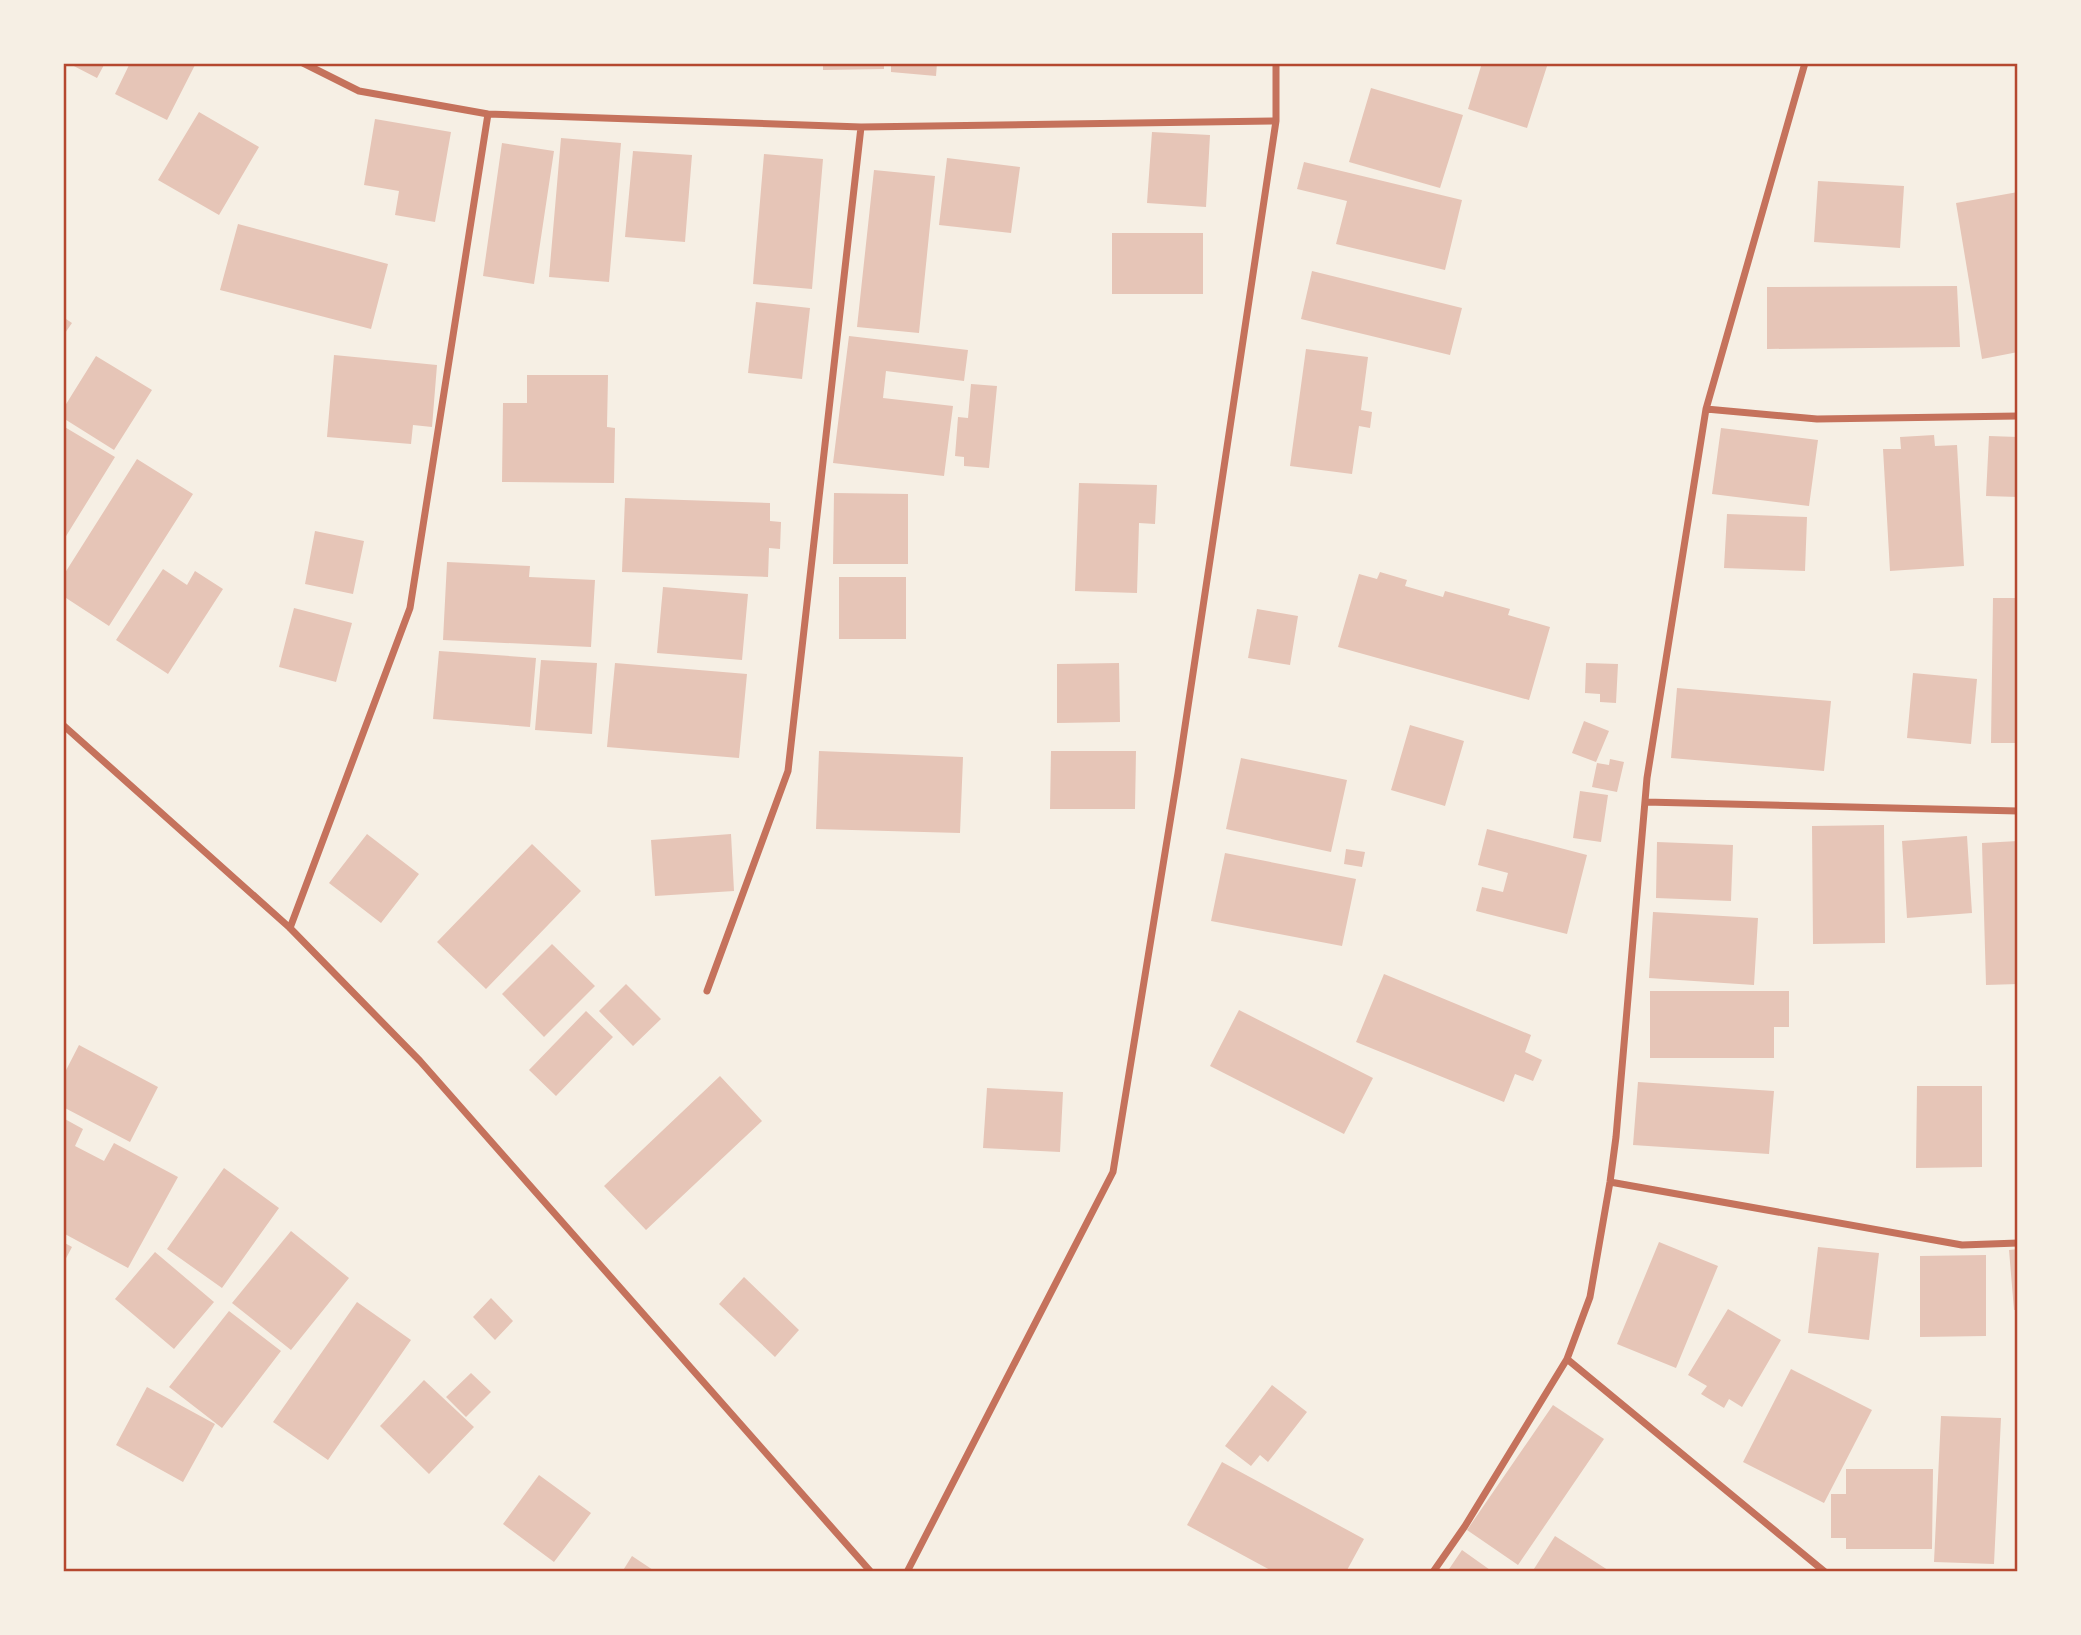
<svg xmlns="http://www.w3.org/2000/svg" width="2081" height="1635" font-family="'Noto Sans',sans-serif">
<rect width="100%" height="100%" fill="#f6efe4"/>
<path fill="#e6c5b7" d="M68 63H105L97 78Z
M130 63H196L167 120 115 94Z
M823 63H884V69L823 70Z
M891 63H937L936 76 891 72Z
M1482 63H1548L1527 128 1468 109Z
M1371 88 1463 115 1440 188 1349 162Z
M199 112 259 147 219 215 158 180Z
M375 119 451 132 435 222 395 215 399 191 364 185Z
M1152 132 1210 135 1206 207 1147 203Z
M561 138 621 143 609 282 549 277Z
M502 143 554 151 534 284 483 276Z
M633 151 692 155 685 242 625 237Z
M764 154 823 159 812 289 753 284Z
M947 158 1020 167 1011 233 939 225Z
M1304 162 1462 200 1445 270 1336 244 1347 201 1297 189Z
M874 170 935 176 919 333 857 327Z
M1818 181 1904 186 1900 248 1814 242Z
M2018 192V352L1982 359 1956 203Z
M238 224 388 264 371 329 220 290Z
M1112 233H1203V294H1112Z
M1312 271 1462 308 1450 355 1301 319Z
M1957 286 1960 347 1767 349V287Z
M756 302 810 308 802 379 748 373Z
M63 317 72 323 63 336Z
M849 336 968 350 964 381 886 371 883 398 953 406 944 476 833 463Z
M1306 349 1368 357 1361 410 1372 412 1370 428 1359 426 1352 474 1290 466Z
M334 355 437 365 432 427 413 425 411 444 327 437Z
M96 356 152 390 114 450 63 418V409Z
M527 375H608L607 427 615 428 614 483 502 482 503 403H527Z
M971 384 997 386 989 468 964 466V457L955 456 958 417 968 418Z
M63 426 115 457 63 541Z
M1721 428 1818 440 1809 506 1712 494Z
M1934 435 1935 446 1957 445 1964 566 1890 571 1883 449H1901L1900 437Z
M1989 436 2018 437V497L1986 496Z
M137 459 193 494 109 626 63 596V576Z
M1079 483 1157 485 1155 524 1139 523 1137 593 1075 591Z
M834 493 908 494V564H833Z
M625 498 770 503V521L781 522 780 549 769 548 768 577 622 572Z
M1727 514 1807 517 1805 571 1724 568Z
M315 531 364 541 353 594 305 584Z
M447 562 530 566 529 577 595 580 591 647 443 640Z
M163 569 187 585 195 571 223 589 168 674 116 640Z
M1380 572 1407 580 1405 586 1443 597 1445 591 1510 609 1508 615 1550 627 1529 700 1338 647 1359 574 1377 579Z
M839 577H906V639H839Z
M663 587 748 594 742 660 657 653Z
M1993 598H2018V743H1991Z
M294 608 352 623 336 682 279 667Z
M1257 609 1298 616 1290 665 1248 658Z
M439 651 536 658 530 727 433 719Z
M541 660 597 663 592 734 535 730Z
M615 663 747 674 739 758 607 747Z
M1119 663 1120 722 1057 723V664Z
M1586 663 1618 664 1616 703 1600 702V694L1585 693Z
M1913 673 1977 679 1971 744 1907 738Z
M1677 688 1831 701 1824 771 1671 758Z
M1584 721 1609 731 1596 762 1572 753Z
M1410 725 1464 741 1445 806 1391 790Z
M819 751 963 757 960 833 816 829Z
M1051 751H1136L1135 809H1050Z
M1241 758 1347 780 1331 852 1226 829Z
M1610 759 1624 762 1617 792 1592 787 1597 763 1609 765Z
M1580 791 1608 795 1601 842 1573 838Z
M1884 825 1885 943 1813 944 1812 826Z
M1487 829 1587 855 1567 934 1476 911 1482 887 1503 892 1508 873 1478 865Z
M367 834 419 874 381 923 329 883Z
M731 834 734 891 655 896 651 840Z
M1967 836 1972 913 1907 918 1902 841Z
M2018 841V984L1986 985 1982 843Z
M1657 842 1733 845 1731 901 1656 898Z
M532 844 581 891 486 989 437 942Z
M1346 849 1365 852 1362 867 1344 864Z
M1225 853 1356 879 1342 946 1211 921Z
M1653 912 1758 918 1754 985 1649 978Z
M552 944 595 986 544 1037 502 994Z
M1384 974 1531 1035 1525 1052 1542 1060 1533 1081 1515 1074 1504 1102 1356 1042Z
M626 984 661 1019 633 1046 599 1011Z
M1650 991H1789V1027H1774V1058H1650Z
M1239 1010 1373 1078 1344 1134 1210 1066Z
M586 1011 613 1037 556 1096 529 1070Z
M79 1045 158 1087 130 1142 63 1107V1076Z
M720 1076 762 1121 646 1230 604 1186Z
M1638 1082 1774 1091 1769 1154 1633 1145Z
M1917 1086H1982V1167L1916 1168Z
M987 1088 1063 1092 1060 1152 983 1148Z
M63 1118 83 1129 75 1146 104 1161 114 1143 178 1177 128 1268 63 1233Z
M224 1168 279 1208 222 1288 167 1249Z
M291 1231 349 1278 291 1350 232 1303Z
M63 1242 72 1247 63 1264Z
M1659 1242 1718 1266 1676 1368 1617 1344Z
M1818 1247 1879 1253 1869 1340 1808 1333Z
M2018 1249V1310H2014L2009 1250Z
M155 1252 214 1302 174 1349 115 1299Z
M1986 1255V1336L1920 1337V1256Z
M744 1277 799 1330 775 1357 719 1304Z
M491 1298 513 1321 495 1340 473 1317Z
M357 1302 411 1340 328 1460 273 1422Z
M1728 1309 1781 1340 1742 1407 1729 1399 1724 1408 1701 1394 1707 1386 1688 1375Z
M229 1311 281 1351 222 1428 169 1387Z
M1791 1369 1872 1410 1824 1503 1743 1462Z
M471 1373 491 1392 466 1417 446 1397Z
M424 1380 474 1427 429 1474 380 1426Z
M1272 1385 1307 1412 1268 1462 1260 1455 1251 1466 1225 1446Z
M147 1387 215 1424 183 1482 116 1445Z
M1553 1405 1604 1439 1518 1565 1467 1530Z
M1941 1416 2001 1418 1994 1564 1934 1562Z
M1222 1462 1364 1539 1346 1572H1274L1187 1525Z
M1846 1469H1933L1932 1549H1846V1538H1831V1494H1846Z
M539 1475 591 1513 554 1562 503 1524Z
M1555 1536 1611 1572H1532Z
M1462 1550 1493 1572H1447Z
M632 1556 656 1572H622Z"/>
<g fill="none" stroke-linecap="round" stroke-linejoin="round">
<path stroke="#c5725c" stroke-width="7" d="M303 63 359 91 488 114 861 127 1276 121
M1706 409 1817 419 2018 416
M63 725 290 928 420 1061 871 1572
M1645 802 2018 811
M290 928 410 608 488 114
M707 991 788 771 861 127
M1610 1182 1962 1245 2018 1243
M1567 1359 1825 1572
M907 1572 1113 1172 1178 773 1276 121V63
M1433 1572 1465 1526 1567 1359 1590 1297 1610 1182 1616 1137 1647 778 1706 409 1805 63"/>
</g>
<rect width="2081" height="1635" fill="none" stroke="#f6efe4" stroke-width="130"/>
<rect x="65" y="65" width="1951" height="1505" fill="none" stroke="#b5482f" stroke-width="2.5"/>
</svg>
